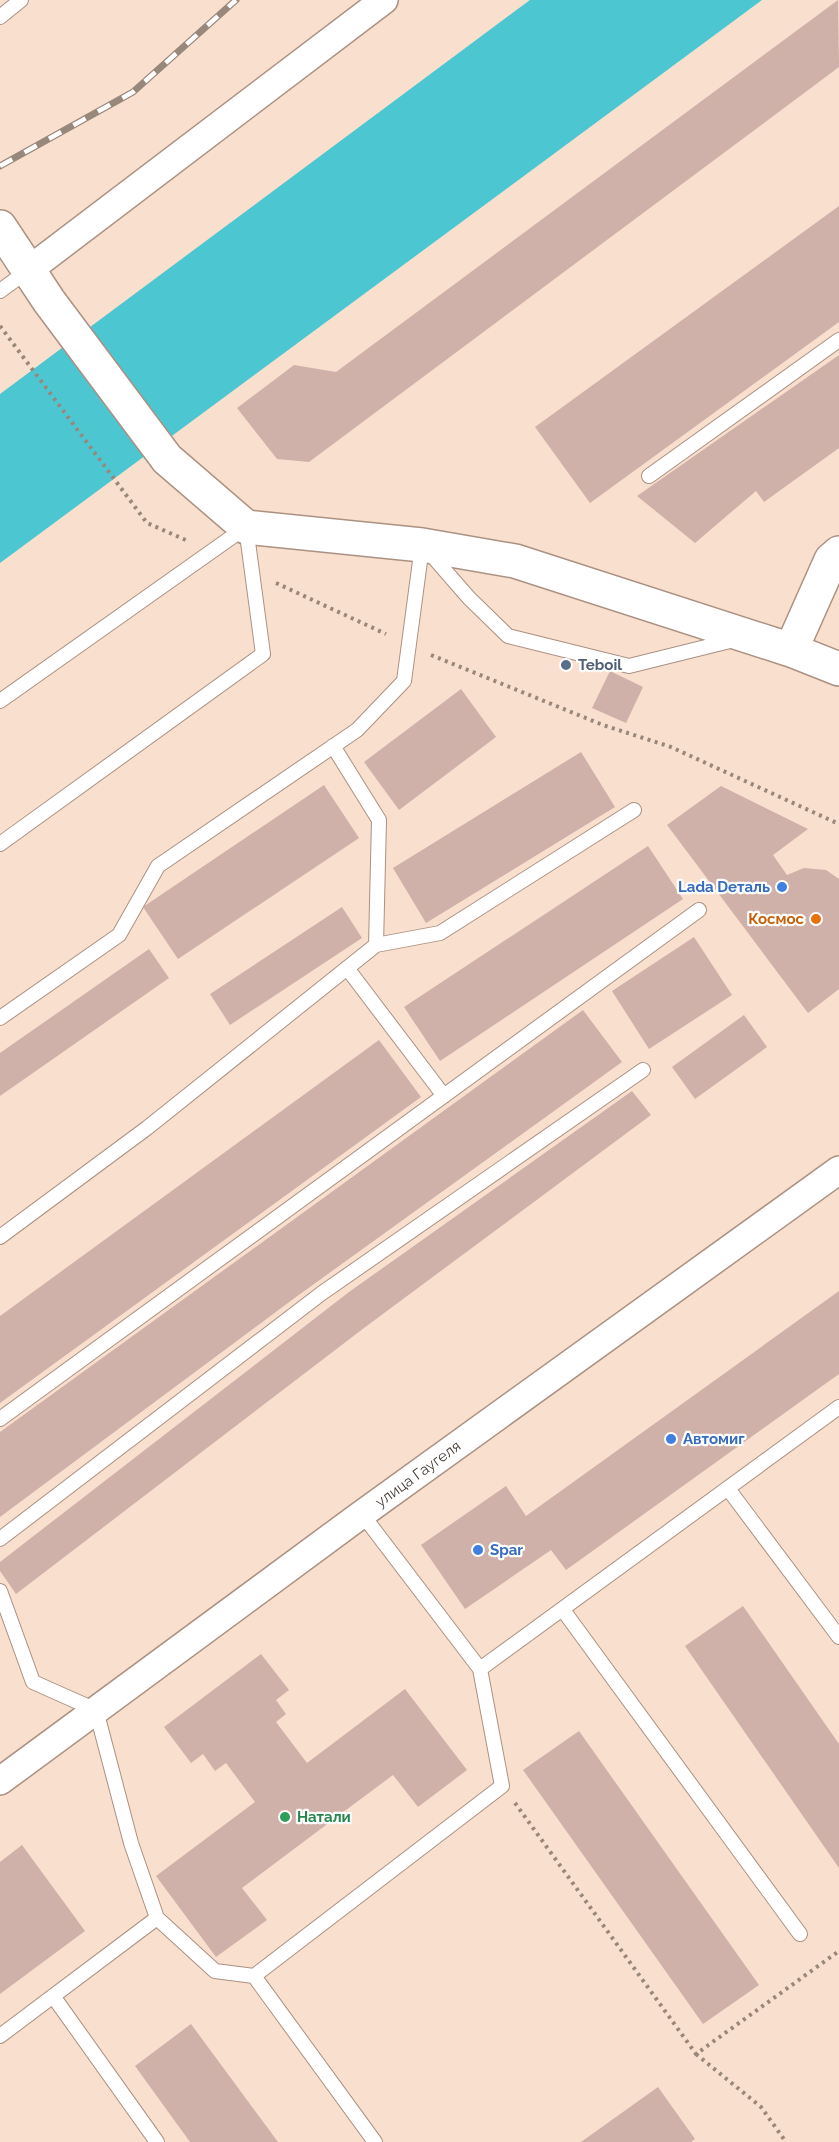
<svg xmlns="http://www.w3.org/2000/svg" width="839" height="2142" font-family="Raleway,sans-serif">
<rect width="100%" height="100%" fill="#f9dfce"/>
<path fill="#4cc7d2" d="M530 0H762L0 563V394Z"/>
<path fill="#cfb1a9" d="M838 0 839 67 309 462 277 459 237 408 294 365 336 372Z
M839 206V322L590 503 535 427Z
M839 355V448L764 502 756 491 695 543 637 496Z
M610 671 643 687 626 723 592 708Z
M461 689 496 737 399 810 364 762Z
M581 752 615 807 426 923 393 868Z
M324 785 359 838 178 959 143 907Z
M721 786 808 829 773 855 787 875 804 868 826 870 839 879V989L808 1013 667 825Z
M648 846 683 899 440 1061 404 1007Z
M342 907 362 938 230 1025 210 994Z
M694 937 732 995 649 1049 612 991Z
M149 949 169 978 0 1096V1053Z
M583 1010 622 1062 296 1297 0 1517V1432Z
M744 1015 767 1047 695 1099 672 1067Z
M379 1040 421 1097 0 1403V1316Z
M632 1091 651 1115 364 1328 16 1594 0 1571V1562L349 1292Z
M839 1291V1374L566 1570 551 1550 465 1609 421 1545 506 1486 526 1516Z
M743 1606 839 1744V1868L685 1646Z
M261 1654 289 1690 276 1700 286 1714 276 1722 307 1763 405 1689 467 1770 418 1807 393 1775 342 1813 242 1888 267 1920 216 1957 156 1876 255 1802 226 1763 215 1771 203 1754 191 1763 164 1727Z
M579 1731 759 1985 703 2024 523 1770Z
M22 1845 85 1931 0 1994V1862Z
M191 2024 278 2142H190L135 2066Z
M658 2087 695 2139 691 2142H581Z"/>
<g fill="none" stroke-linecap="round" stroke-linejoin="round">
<g stroke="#aa9182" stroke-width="16">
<path id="lane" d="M0 17 21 0
M0 291 30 269
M649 476 839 340
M428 551 469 598 508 636 629 666 734 640
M0 701 246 527 263 654 0 844
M376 945 440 933 634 810
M347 968 444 1096
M0 1018 119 935 158 866 357 730 404 681 422 546
M0 1237 147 1128 376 945 379 820 333 746
M0 1419 699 910
M729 1490 839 1637
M362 1514 480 1669 839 1407
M0 1539 322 1293 643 1070
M0 1591 33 1682 96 1710 131 1843 157 1918 215 1971 254 1976
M563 1610 800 1934
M53 1996 157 2142
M0 2036 157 1918
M375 2142 254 1976 502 1786 480 1669"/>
</g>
<g stroke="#aa9182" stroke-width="30">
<path id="street" d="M30 269 384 0
M0 1781 362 1514 839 1170"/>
</g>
<g stroke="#aa9182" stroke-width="36">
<path id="secondary" d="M0 227 49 301 167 459 246 527 422 545 515 561 791 650 839 669
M791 650 831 560 839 553"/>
</g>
<path stroke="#98877b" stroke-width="4" stroke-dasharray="3 4.5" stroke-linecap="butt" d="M0 326 147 523 188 541
M276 583 386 634
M431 655 603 725 671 747 839 824
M515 1803 696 2054 839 1951
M696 2054 761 2107 786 2142"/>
<use href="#lane" stroke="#fff" stroke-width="14"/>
<use href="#street" stroke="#fff" stroke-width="27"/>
<use href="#secondary" stroke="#fff" stroke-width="33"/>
<g stroke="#98877b" stroke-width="7">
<path id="rail" d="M0 166 133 92 236 0"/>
</g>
<use href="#rail" stroke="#fff" stroke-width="4.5" stroke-dasharray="14" stroke-linecap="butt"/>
</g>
<circle fill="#5c6f8a" stroke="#fff" stroke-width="2" cx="566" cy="665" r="6"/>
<g fill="#3f7fe0" stroke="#fff" stroke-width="2">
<circle cx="782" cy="887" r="6"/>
<circle cx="671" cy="1439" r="6"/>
<circle cx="478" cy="1550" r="6"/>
</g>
<circle fill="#e8710a" stroke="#fff" stroke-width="2" cx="816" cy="919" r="6"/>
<circle fill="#2e9e5b" stroke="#fff" stroke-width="2" cx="285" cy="1817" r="6"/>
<g text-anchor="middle" stroke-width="4.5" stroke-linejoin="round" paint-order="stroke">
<g font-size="15" font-weight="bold" fill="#4e5e75" stroke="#fff" text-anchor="start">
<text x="578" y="670">Teboil</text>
</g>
<g font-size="15" font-weight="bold" fill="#366cbe" stroke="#fff" text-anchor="start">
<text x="770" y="892" text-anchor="end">Lada Dеталь</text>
<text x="683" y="1444">Автомиг</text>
<text x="490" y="1555">Spar</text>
</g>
<g font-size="15" font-weight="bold" fill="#c56008" stroke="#fff" text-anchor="end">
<text x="804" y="924">Космос</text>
</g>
<g font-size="15" fill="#453b34" stroke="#fff">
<text transform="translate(418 1474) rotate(-36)" y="5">улица Гаугеля</text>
</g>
<g font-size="15" font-weight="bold" fill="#27864d" stroke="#fff" text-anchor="start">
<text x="297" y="1822">Натали</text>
</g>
</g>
</svg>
